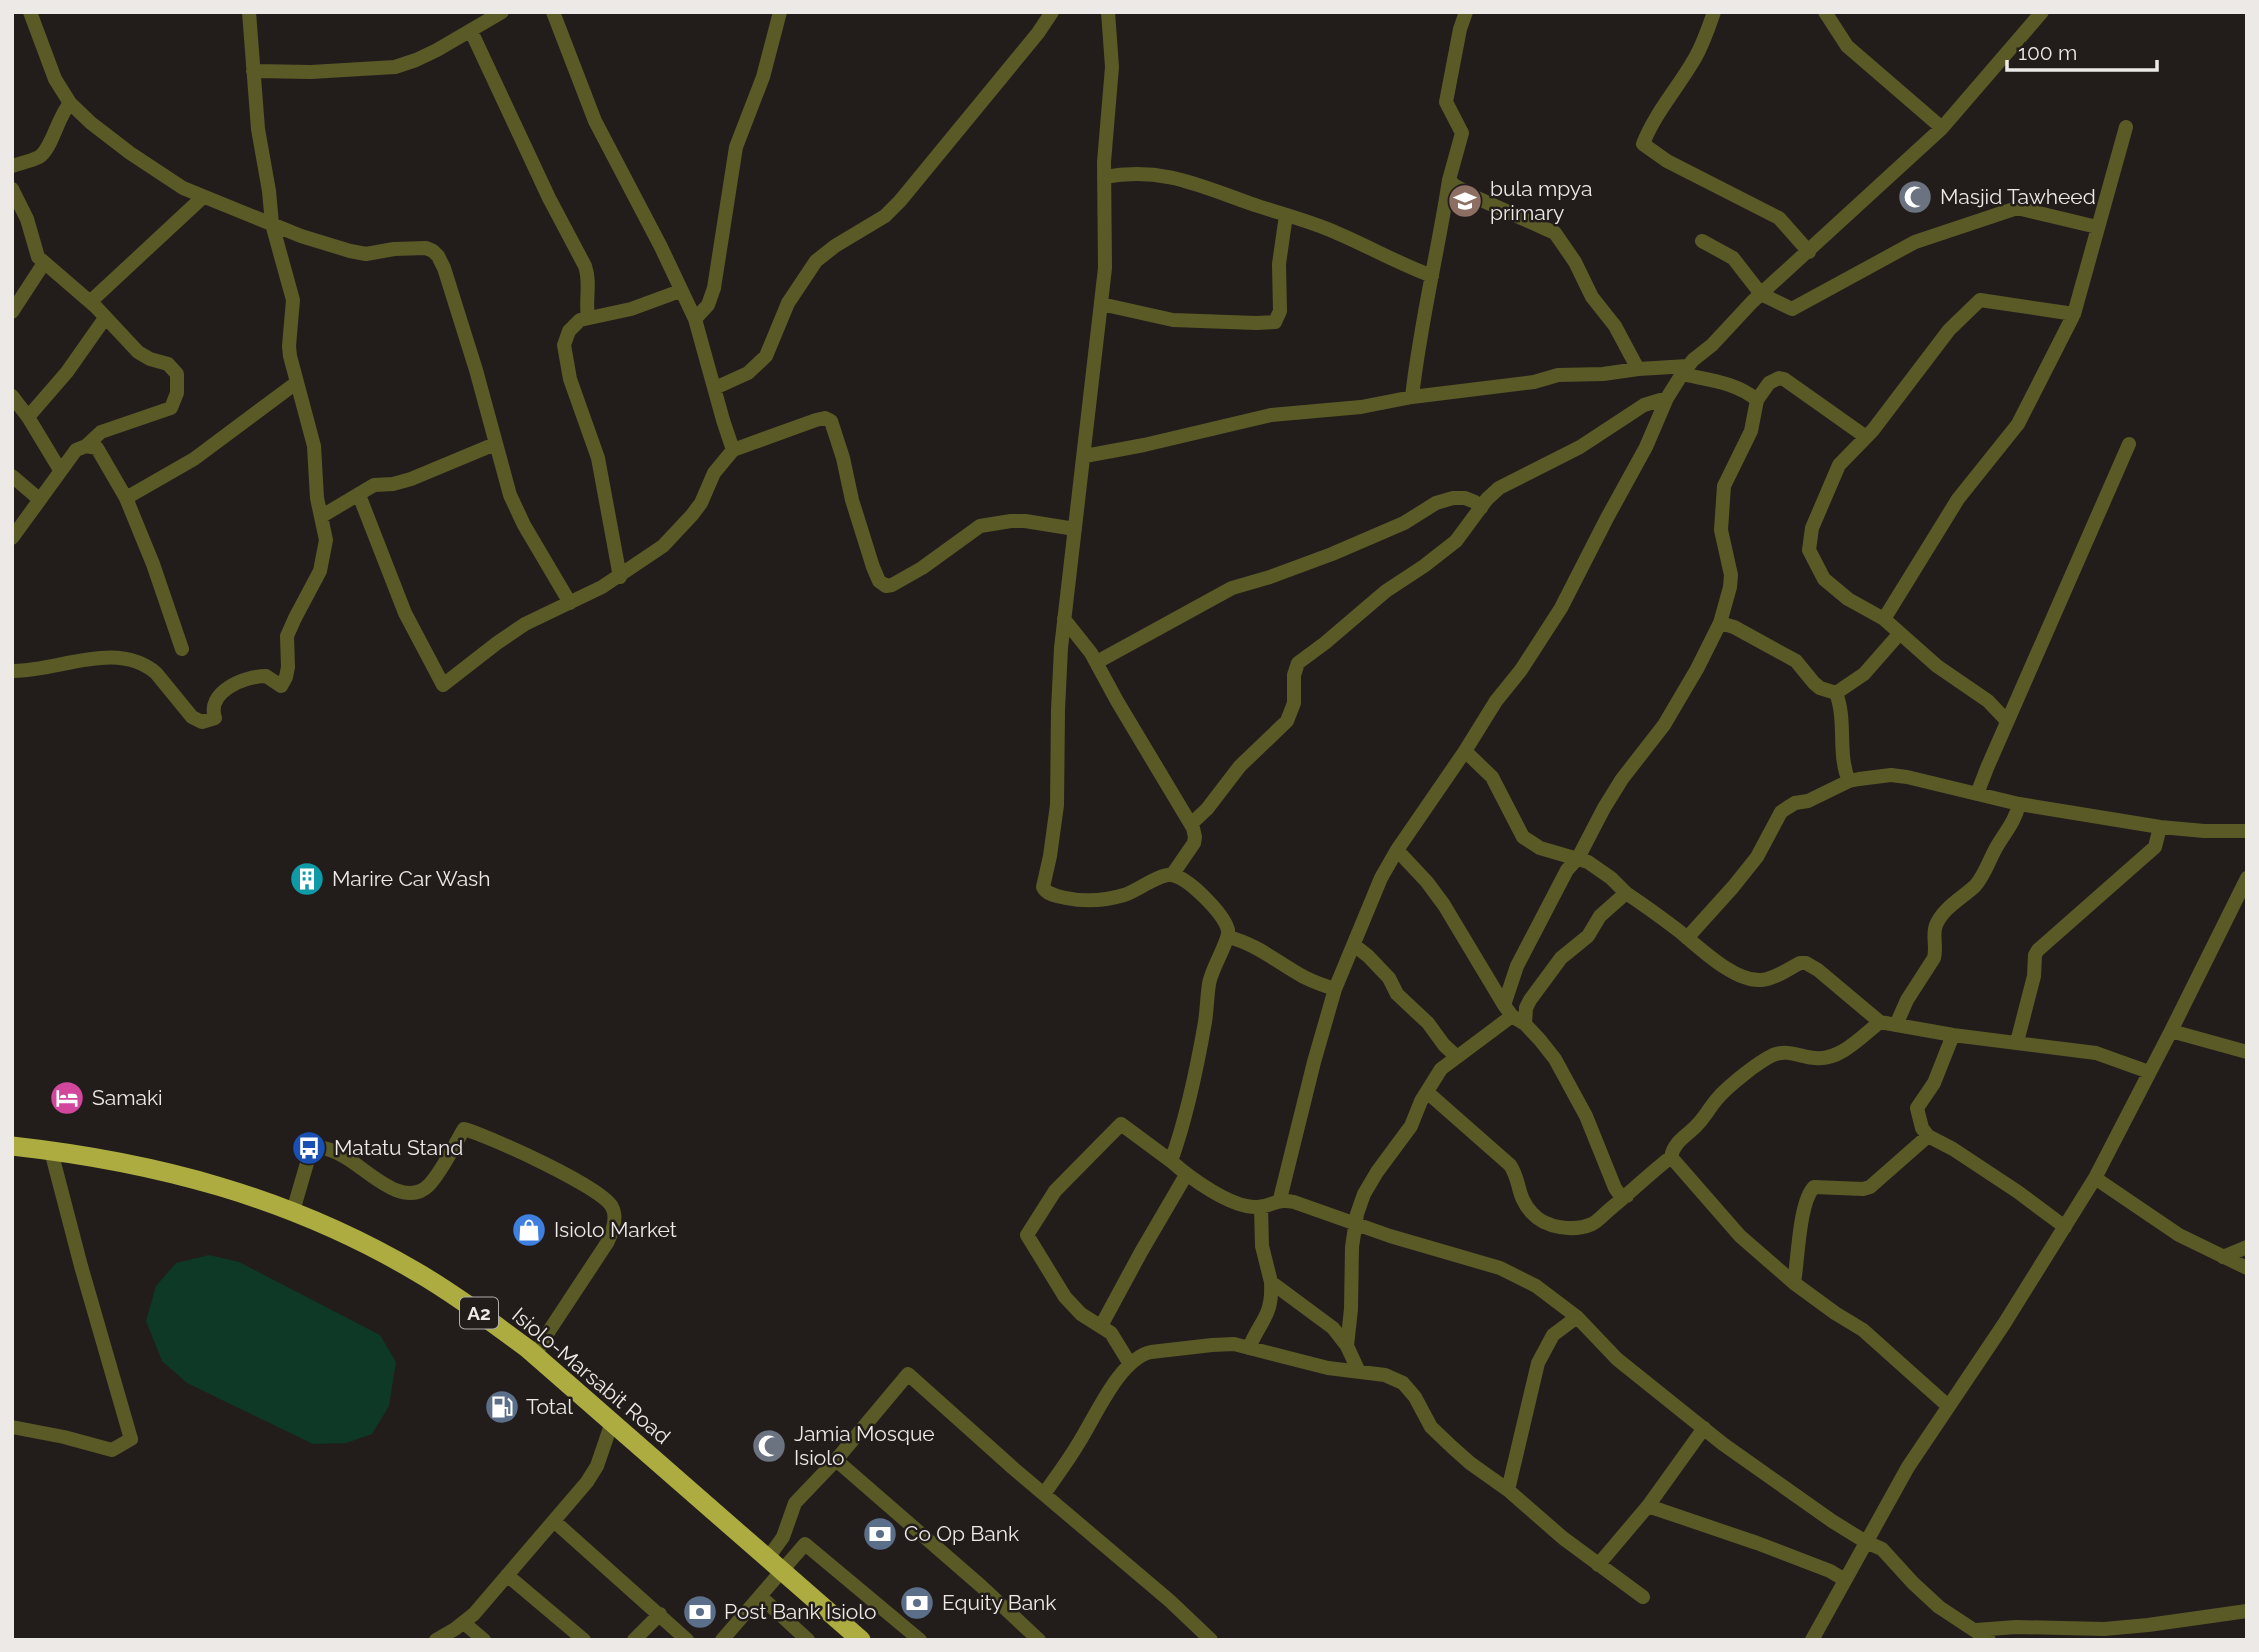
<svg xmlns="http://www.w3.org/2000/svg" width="2259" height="1652" font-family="Raleway,sans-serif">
<rect width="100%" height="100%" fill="#221d1b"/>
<path fill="#0d3926" d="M209 1255 239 1262 380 1335 396 1362 389 1406 372 1434 346 1443 313 1444 187 1383 162 1361 146 1321 156 1286 176 1263Z"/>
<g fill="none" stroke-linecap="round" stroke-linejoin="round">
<path stroke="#5a5a27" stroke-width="14" d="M30 12 55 79 70 103 91 123 130 153 183 188 301 236 350 251 366 254 394 249 426 248 433 251 438 256 444 268 476 370 510 495 524 525 570 603
M1108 12 1112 67 1104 162 1105 268 1061 648 1058 710 1057 805 1050 856 1043 887C1047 895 1057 896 1066 898 1085 902 1104 901 1124 895 1137 891 1160 873 1172 875 1189 878 1224 914 1228 930 1230 940 1211 969 1209 984 1207 997 1207 1009 1205 1022 1197 1068 1187 1117 1171 1161 1190 1178 1231 1208 1257 1207 1273 1207 1274 1198 1294 1202L1390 1236 1500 1268 1536 1286 1577 1317 1617 1359 1723 1444 1832 1521 1866 1542 1882 1549 1913 1583 1939 1607 1989 1640
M1466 12 1460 29 1446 102 1462 133 1449 180 1454 185 1477 198 1555 233 1575 262 1592 297 1615 326 1638 369
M1714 12C1708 29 1702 48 1692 63 1676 90 1654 115 1643 144L1667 161 1779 218 1809 252
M1825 12 1847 46 1942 128
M471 31 549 198 585 266C591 283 585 300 588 318
M253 71 311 72 395 67 416 60 437 50 502 12
M12 166C21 163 31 161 39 157 52 149 57 118 70 103
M1104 177C1162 167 1196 184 1249 203 1275 212 1303 219 1330 230 1364 244 1397 263 1432 276
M12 189 27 219 38 257 96 307 138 352 150 359 168 364 177 374V393L171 408 101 432 86 446
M1702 241 1733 258 1761 294 1792 309 1915 242 2017 208 2097 227
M90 302 203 197
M1101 304 1173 320 1256 323 1275 322 1280 311 1279 264 1286 215
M12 312 44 263
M695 319 708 305 714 288 736 147 763 77 780 12
M1682 374C1708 380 1736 382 1757 400
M715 388 748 373 766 356 788 303 816 261 835 246 885 216 900 201 1038 33 1052 12
M12 396 28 417 60 470
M1412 397C1420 324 1438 252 1449 180
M28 417 67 372 105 318
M733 450 816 420 825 418 831 421 843 458 852 500 873 567 879 581 886 586 892 585 922 568 980 526 1011 521H1025L1075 529
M1085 456 1144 445 1271 415 1361 407 1412 397 1534 382 1558 375 1603 374 1638 369 1688 366
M12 476 39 499
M359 495 405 613 443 685 497 643 525 624 602 587 663 546 692 515 701 503 714 473 733 450 723 420 695 319 661 247 595 121 553 12
M126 498 194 459 296 383
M322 516 374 485 393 484 411 479 495 444
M12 538 76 450 86 446 97 448 126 498 153 564 182 649
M620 577 598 458 570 379 564 345 569 331 580 320 631 309 680 291
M1064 619 1091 653 1117 701 1193 828 1195 837 1194 843 1172 875
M1884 619 1958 499 2018 424 2074 314 2126 127
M1720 623 1734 627 1796 661 1814 683 1820 688 1836 693 1864 674 1900 633
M1097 662 1232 588 1270 577 1332 554 1404 523 1436 503 1453 498H1465L1475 502 1481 508
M12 671C58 672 116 639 156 673L192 717 202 722 215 718C206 692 244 676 266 676L281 686 286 677 288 667 287 636 295 618 320 571 326 540 317 498 314 446 290 356 289 346 293 300 272 224 269 191 258 129 249 12
M1836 693C1847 721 1837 754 1849 781
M2007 721 1988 701 1937 666 1884 619 1848 599 1824 579 1809 550 1812 528 1839 465 1873 430 1949 330 1980 300 2074 314
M1465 751 1492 777 1523 837 1540 848 1588 862 1611 878 1626 893 1600 916 1588 936 1561 958 1530 1000 1526 1008 1525 1024
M1977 794 1987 768 2129 444
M1191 824 1207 809 1240 766 1287 721 1294 703V675L1298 663 1325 643 1386 591 1424 566 1456 541 1487 499 1499 488 1580 447 1644 405 1667 398
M1397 850 1427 882 1444 905 1504 1005 1512 1016 1525 1024 1540 1040 1555 1059 1586 1116 1615 1188 1620 1195 1627 1196
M1626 893C1644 905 1662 918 1679 931 1699 947 1734 982 1761 980 1775 979 1788 969 1800 963H1806L1818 970 1880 1022 1953 1035 2096 1053 2149 1072
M1228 937C1257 944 1278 963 1304 977 1314 982 1325 986 1335 989
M1687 938 1733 887 1757 857 1781 812 1787 808 1795 803 1808 801 1849 781 1859 779 1891 775 1907 777 2019 804 2160 827 2204 831H2247
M1354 945 1368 956 1389 978 1397 994 1428 1023 1444 1045 1457 1057
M1504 1005 1517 966 1567 870 1578 858 1604 808 1622 779 1664 725 1697 669 1720 623 1730 587 1731 575 1721 530 1724 486 1751 431 1757 400 1769 383 1779 378 1784 379 1866 437
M1880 1022C1862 1036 1840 1061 1815 1058 1800 1057 1788 1049 1773 1055 1758 1062 1728 1086 1717 1099 1710 1107 1705 1117 1697 1125 1687 1136 1674 1141 1671 1157L1740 1236 1794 1283 1835 1313 1863 1330 1948 1406
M1896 1025 1907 1000 1934 958C1937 947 1932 935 1936 925 1943 908 1962 898 1975 886 1985 875 1989 860 1996 848 2005 832 2015 822 2019 804
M2171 1031 2247 1052
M1953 1035 1934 1083 1917 1108 1922 1128 1928 1136 1953 1149 2018 1192 2065 1227
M2017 1042 2034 976 2035 955 2038 950 2155 847 2160 827
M1427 1092 1510 1165C1521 1181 1516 1196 1532 1213 1545 1228 1574 1232 1592 1224 1598 1221 1604 1214 1609 1210 1630 1193 1649 1174 1671 1157
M2095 1178 2179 1235 2247 1268
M1280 1199 1314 1062 1335 989 1381 878 1397 850 1465 751 1496 701 1521 670 1561 608 1607 518 1646 447 1667 398 1682 374 1693 360 1712 345 1752 302 1942 128 2042 12
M1261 1207 1262 1246 1271 1282 1333 1328 1347 1346
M293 1211 312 1146C323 1147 333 1150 343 1156 365 1167 403 1211 429 1185 443 1170 453 1147 464 1129 489 1136 602 1187 612 1207 618 1218 612 1233 607 1243L549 1331 535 1355
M2223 1257 2247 1247
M1794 1283C1798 1260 1799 1202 1814 1187L1863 1189 1870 1187 1928 1136
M1101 1326 1141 1252 1186 1175
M1249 1348C1260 1320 1273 1317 1271 1282
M1130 1364 1111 1333 1081 1314 1065 1297 1027 1235 1055 1191 1121 1124 1171 1161
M1359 1372 1347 1346 1351 1309 1352 1247 1357 1214 1364 1194 1377 1172 1411 1126 1421 1101 1441 1069 1512 1016
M12 1427 64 1437 112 1450 131 1439 81 1266 51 1151
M836 1460 981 1586 1039 1640
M1508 1490 1538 1363 1553 1335 1577 1317
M1044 1494C1055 1478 1068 1461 1078 1444 1095 1418 1119 1359 1151 1352L1212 1345 1234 1344 1328 1368 1385 1375 1403 1383 1415 1397 1431 1427 1452 1447 1470 1463 1508 1490 1563 1538 1643 1597
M1648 1506 1757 1543 1830 1571 1845 1580
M554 1521 687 1640
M768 1558 783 1537 795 1503 836 1460 908 1374 1013 1468 1170 1601 1211 1640
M1598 1565 1648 1506 1704 1428
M507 1575 584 1640
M760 1596 808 1640
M464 1623 484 1640
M1976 1630 2016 1627 2104 1629 2148 1625 2247 1611
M436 1640 455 1629 474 1614 587 1482 597 1466 612 1422
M634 1640 660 1614
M722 1640 805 1544 920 1640
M1812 1640 1908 1467 2004 1324 2095 1178 2171 1031 2247 878"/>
<path stroke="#acac40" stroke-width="19" d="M12 1146C156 1162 289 1197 415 1271 455 1294 491 1322 528 1349L861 1640"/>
</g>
<defs>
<g id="mosque-disc" transform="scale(1.75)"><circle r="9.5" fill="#6b7280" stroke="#221d1b"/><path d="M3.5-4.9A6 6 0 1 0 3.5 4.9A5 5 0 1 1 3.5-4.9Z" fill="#fff"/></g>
<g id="school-disc" transform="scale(1.75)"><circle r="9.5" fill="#8d6e63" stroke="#221d1b"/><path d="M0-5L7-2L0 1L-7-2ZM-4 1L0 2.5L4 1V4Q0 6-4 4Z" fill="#fff"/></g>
<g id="building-disc" transform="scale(1.75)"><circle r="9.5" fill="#0f9aa8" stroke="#221d1b"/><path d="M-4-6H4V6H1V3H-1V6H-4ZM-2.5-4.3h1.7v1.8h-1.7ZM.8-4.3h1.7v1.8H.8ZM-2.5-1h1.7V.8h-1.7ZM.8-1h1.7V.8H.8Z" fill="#fff"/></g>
<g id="hotel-disc" transform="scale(1.75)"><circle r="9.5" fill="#d1479c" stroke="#221d1b"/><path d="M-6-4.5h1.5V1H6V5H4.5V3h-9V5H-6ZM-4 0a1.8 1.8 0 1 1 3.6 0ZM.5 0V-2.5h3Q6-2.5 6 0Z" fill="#fff"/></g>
<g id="bus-disc" transform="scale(1.75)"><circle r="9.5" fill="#1a4fb4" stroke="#221d1b"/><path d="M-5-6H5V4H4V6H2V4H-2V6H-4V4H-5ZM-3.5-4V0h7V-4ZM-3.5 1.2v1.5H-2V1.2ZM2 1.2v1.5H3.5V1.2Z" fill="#fff"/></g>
<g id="shop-disc" transform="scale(1.75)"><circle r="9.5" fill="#3f7fe0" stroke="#221d1b"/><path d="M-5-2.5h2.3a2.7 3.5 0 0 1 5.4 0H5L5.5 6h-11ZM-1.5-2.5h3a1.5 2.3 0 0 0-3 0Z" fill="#fff"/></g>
<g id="fuel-disc" transform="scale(1.75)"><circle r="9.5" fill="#5c6f8a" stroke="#221d1b"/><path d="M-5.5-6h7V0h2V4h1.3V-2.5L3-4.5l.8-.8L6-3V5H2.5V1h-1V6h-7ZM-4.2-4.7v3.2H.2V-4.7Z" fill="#fff"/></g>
<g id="bank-disc" transform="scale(1.75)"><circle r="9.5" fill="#5c6f8a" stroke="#221d1b"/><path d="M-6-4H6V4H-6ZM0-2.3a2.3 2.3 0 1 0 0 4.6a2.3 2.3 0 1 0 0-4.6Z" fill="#fff"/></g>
</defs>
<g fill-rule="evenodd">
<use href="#mosque-disc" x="1915" y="197"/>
<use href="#school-disc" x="1465" y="201"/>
<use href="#building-disc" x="307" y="879"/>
<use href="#hotel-disc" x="67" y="1098"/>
<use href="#bus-disc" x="309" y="1148"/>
<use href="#shop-disc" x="529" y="1230"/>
<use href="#fuel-disc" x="502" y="1407"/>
<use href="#mosque-disc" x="769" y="1446"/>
<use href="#bank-disc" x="880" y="1534"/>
<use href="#bank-disc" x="917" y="1603"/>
<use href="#bank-disc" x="700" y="1612"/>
</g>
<g text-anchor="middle" stroke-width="5" stroke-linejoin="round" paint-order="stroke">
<rect fill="#221d1b" stroke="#afacaa" stroke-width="2" x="460" y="1297.5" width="38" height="31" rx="5"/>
<g font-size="19" font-weight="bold" fill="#ece9e7">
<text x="479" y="1320">A2</text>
</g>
<g font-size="21" fill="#ece9e7" stroke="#221d1b" text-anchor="start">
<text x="1490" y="196">bula mpya<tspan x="1490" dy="24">primary</tspan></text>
<text x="1940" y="204">Masjid Tawheed</text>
<text x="332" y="886">Marire Car Wash</text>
<text x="92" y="1105">Samaki</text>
<text x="334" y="1155">Matatu Stand</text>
<text x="554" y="1237">Isiolo Market</text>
<text x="526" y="1414">Total</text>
<text x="794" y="1441">Jamia Mosque<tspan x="794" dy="24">Isiolo</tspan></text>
<text x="904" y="1541">Co Op Bank</text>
<text x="942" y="1610">Equity Bank</text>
<text x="724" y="1619">Post Bank Isiolo</text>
</g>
<g font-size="21" fill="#ece9e7" stroke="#221d1b">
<text transform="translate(591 1376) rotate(40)" y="7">Isiolo-Marsabit Road</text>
</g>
</g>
<rect width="2259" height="1652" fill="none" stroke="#ece9e7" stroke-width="28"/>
<path d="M2007 60v10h150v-10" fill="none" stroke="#ece9e7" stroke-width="3.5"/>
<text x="2018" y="60" font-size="21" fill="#ece9e7" stroke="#221d1b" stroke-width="5" paint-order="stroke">100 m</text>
</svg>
